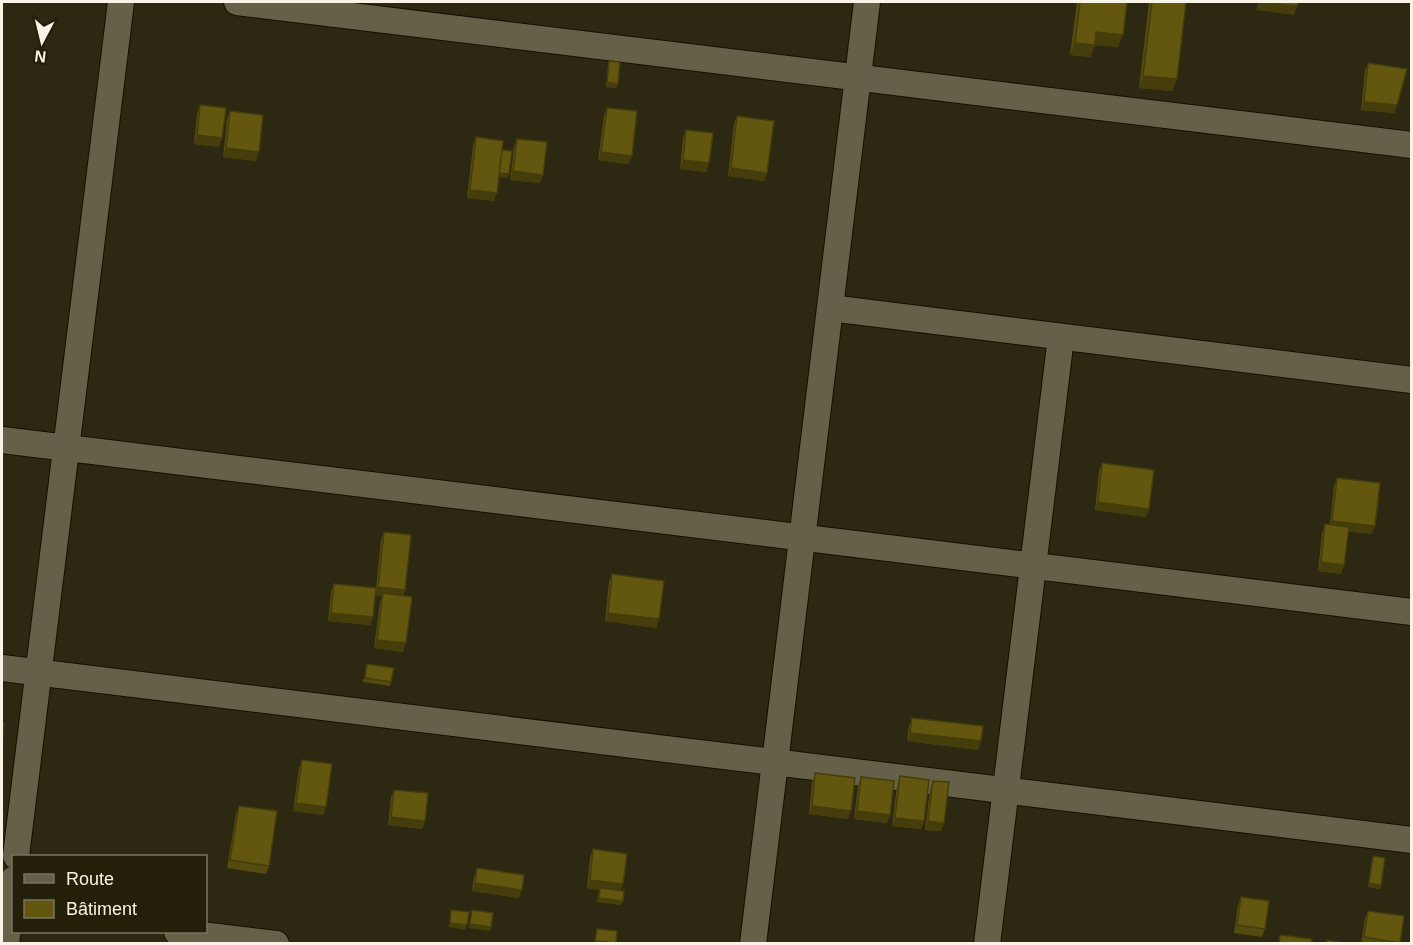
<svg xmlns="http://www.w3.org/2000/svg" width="1413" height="945" font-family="Arial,sans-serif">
<rect width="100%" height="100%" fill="#2d2812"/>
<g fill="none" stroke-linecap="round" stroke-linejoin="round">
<g stroke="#151100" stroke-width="28">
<path id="street" d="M237 2 1412 145
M830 308 1412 380
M2 440 1412 612
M2 668 1412 840
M16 856 121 2
M177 932 276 944
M6 944 14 879
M753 944 867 2
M987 944 1061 337"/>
</g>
<use href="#street" stroke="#656148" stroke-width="26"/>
</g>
<path fill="#554b0e" d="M1077 2H1127L1118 47 1095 45 1090 57 1070 55Z
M1149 2H1186L1172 91 1139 88Z
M609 61 618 84 616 88 606 87 608 65Z
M1368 63 1397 105 1394 113 1361 110 1365 71Z
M200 105 219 147 194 144 197 113Z
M607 108 632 156 628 164 598 160 604 116Z
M230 111 256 161 223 157 227 119Z
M737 116 767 173 764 181 728 176 734 124Z
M686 130 709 163 706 172 680 169 683 138Z
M476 137 502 150 507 178 499 177 494 201 467 198 473 146Z
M517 139 540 183 510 180 514 147Z
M1102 463 1149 509 1146 517 1095 510 1099 471Z
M1337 478 1372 534 1348 531 1344 565 1341 574 1318 571 1322 533 1325 524 1330 525 1334 486Z
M384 532 405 590 403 596V652L374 648 380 602 382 596 375 595 370 625 328 621 331 592 334 584 376 588 381 540Z
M612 574 659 619 656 628 605 621 609 582Z
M367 664 391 682 390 686 363 682Z
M912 718 978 750 907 741 909 726Z
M302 760 326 807 323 815 293 811 299 768Z
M815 773 848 819 809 814 812 782Z
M900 776 924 821 921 829 892 826 897 785Z
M861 777 887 823 854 819 858 785Z
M933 781 944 823 941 831 925 830 930 789Z
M394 790 425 821 422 829 388 825 391 798Z
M239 806 269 866 266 874 227 868 236 814Z
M593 849 621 890V905L597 902 599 890 587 888 590 858Z
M1373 856 1381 885 1380 889 1368 887 1372 860Z
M477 868 519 898 472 891 474 877Z
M1241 897 1265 929 1262 937 1234 933 1238 905Z
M1368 911 1404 916 1400 944H1361L1365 919Z"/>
<path fill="#453d0b" d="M1259 2 1297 6 1294 15 1256 10Z
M1096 32 1123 35 1118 47 1092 44Z
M1075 43 1095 45 1090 57 1070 55Z
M1143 76 1177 79 1172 91 1139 88Z
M607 82 618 84 616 88 606 87Z
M1364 102 1397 105 1394 113 1361 110Z
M197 135 222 138 219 147 194 144Z
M226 148 259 152 256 161 223 157Z
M601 152 632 156 628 164 598 160Z
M683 160 709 163 706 172 680 169Z
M731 168 767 173 764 181 728 176Z
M513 171 543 175 540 183 510 180Z
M499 173 509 174 507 178 497 177Z
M470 190 497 193 494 201 467 198Z
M1098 502 1149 509 1146 517 1095 510Z
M1332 521 1375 526 1372 534 1329 529Z
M1321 562 1344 565 1341 574 1318 571Z
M378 587 405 590 402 598 375 595Z
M331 613 373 617 370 625 328 621Z
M608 613 659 619 656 628 605 621Z
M377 640 406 643 403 652 374 648Z
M910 733 981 741 978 750 907 741Z
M296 803 326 807 323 815 293 811Z
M812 806 851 811 848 819 809 814Z
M857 811 890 815 887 823 854 819Z
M391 817 425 821 422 829 388 825Z
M895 818 924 821 921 829 892 826Z
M928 821 944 823 941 831 925 830Z
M590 880 623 884 620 892 587 888Z
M475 883 522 890 519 898 472 891Z
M1369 883 1381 885 1380 889 1368 887Z
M599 898 623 901 621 905 597 902Z
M450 923 467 925 465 930 448 927Z
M470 924 491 927 490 931 468 928Z
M595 941 615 944H594Z"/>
<path fill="#635710" stroke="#453d0b" stroke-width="1.5" d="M1080 2H1127L1123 35 1096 32 1095 45 1075 43Z
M1152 2H1186L1177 79 1143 76Z
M1259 2H1298L1297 6Z
M609 61 620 62 618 84 607 82Z
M1368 63 1407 69 1397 105 1364 102Z
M200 105 226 108 222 138 197 135Z
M607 108 637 111 632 156 601 152Z
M230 111 263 115 259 152 226 148Z
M737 116 774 121 767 173 731 168Z
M686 130 713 133 709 163 683 160Z
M476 137 503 141 497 193 470 190Z
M517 139 547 142 543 175 513 171Z
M502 150 512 151 509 174 499 173Z
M1102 463 1154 470 1149 509 1098 502Z
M1337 478 1380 483 1375 526 1332 521Z
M1325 524 1349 527 1344 565 1321 562Z
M384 532 411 535 405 590 378 587Z
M612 574 664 581 659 619 608 613Z
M334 584 376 588 373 617 331 613Z
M383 593 412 597 406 643 377 640Z
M367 664 394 668 391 682 365 678Z
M912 718 983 726 981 741 910 733Z
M2 722 4 723 2 749Z
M302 760 332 764 326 807 296 803Z
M815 773 855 778 851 811 812 806Z
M900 776 929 780 924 821 895 818Z
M861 777 894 781 890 815 857 811Z
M933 781 949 782 944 823 928 821Z
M394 790 428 793 425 821 391 817Z
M239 806 277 811 269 866 230 860Z
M593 849 627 854 623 884 590 880Z
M1373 856 1385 858 1381 885 1369 883Z
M477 868 524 875 522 890 475 883Z
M600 888 624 891 623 901 599 898Z
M1241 897 1269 901 1265 929 1237 925Z
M451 910 469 912 467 925 450 923Z
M472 910 493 913 491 927 470 924Z
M1368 911 1404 916 1400 943 1364 937Z
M597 929 617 931 616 943 595 941Z
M1280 935 1312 939 1311 944H1279Z
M1327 940 1349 944H1327Z"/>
<rect width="1413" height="945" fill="none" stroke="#f7f4e6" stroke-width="6"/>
<rect x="12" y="855" width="195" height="78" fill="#231f08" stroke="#787461" stroke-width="1.5"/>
<rect x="24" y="874" width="30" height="9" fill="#656148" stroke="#787461" stroke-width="1.5"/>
<text x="66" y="885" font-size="18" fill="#f7f4e6">Route</text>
<rect x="24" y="900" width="30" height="18" fill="#635710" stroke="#787461" stroke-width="1.5"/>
<text x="66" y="915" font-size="18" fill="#f7f4e6">Bâtiment</text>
<g transform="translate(42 42) rotate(187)" stroke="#231f08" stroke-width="4.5" paint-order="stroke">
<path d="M0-4.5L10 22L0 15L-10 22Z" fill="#f7f4e6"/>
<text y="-9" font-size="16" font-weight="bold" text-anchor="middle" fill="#f7f4e6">N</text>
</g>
</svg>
